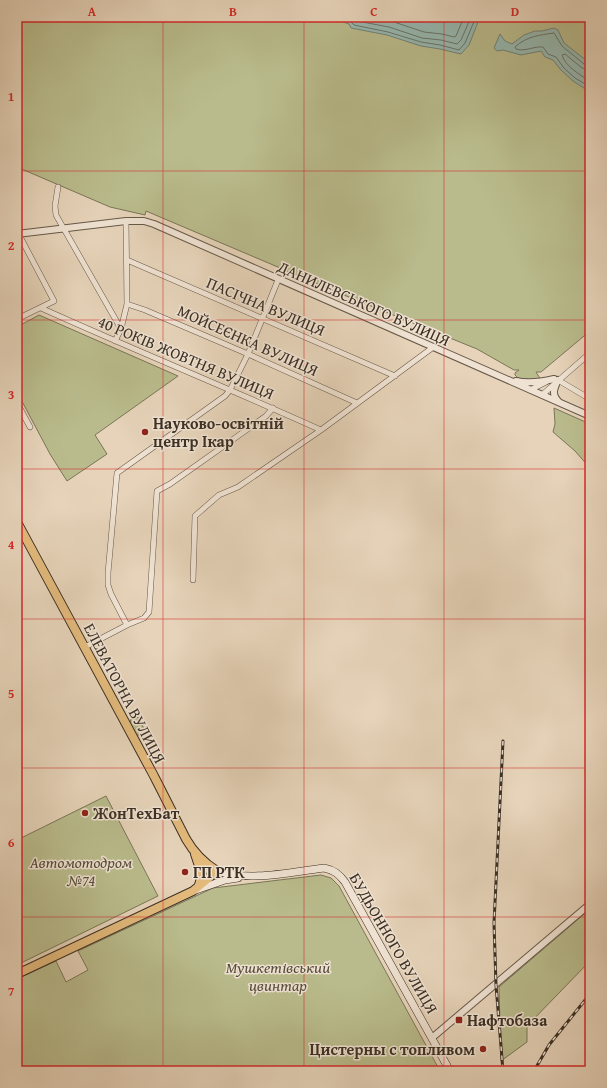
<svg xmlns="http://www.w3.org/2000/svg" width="607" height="1088" font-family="'Gentium Book Plus',serif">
<rect width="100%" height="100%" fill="#e6d3b9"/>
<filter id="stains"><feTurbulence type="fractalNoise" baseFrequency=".005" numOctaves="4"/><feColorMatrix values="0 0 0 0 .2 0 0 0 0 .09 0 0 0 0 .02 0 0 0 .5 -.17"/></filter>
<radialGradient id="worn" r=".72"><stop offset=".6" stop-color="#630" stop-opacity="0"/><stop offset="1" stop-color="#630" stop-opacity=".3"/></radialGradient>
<path fill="#b9bb8c" stroke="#7a7658" d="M17 17H590V331L541 372H536L541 380C532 380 521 383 515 375V373L519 370H514L477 349 339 293 146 211 145 215 110 207 17 167Z
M39 315 178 376 95 435 107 454 67 481 50 454 17 392V327Z
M554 408 590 424V468L575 451 553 432 555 424Z
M136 717 139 718 145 731 142 735H136L130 723 131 719Z
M106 796 158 896 17 965V840Z
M321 875 331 878 339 886 440 1071H17V979L56 961 66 982 88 970 78 951 213 888Z
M590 909V961L527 1026V1042L501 1061 499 987Z"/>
<path fill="#96b8b0" stroke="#728278" d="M329 17H480L469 45 461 54 440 49 421 46 387 35 351 28 349 24Z
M554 28 558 30 564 43 587 61H590V92L573 81 561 70 553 60 545 57 541 51 521 55 503 50 497 51 494 48 500 34 505 41 512 44 524 35 535 31H542Z"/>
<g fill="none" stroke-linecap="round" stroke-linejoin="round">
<path stroke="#69746a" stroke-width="1" d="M340 17 350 21 354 25 388 32 421 42 440 45 459 50 465 43 476 17
M354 17 357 21 389 27 422 38 441 40 457 44 461 40 471 17
M371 17 391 21 424 32 442 34 454 37 456 36 464 17
M590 65 584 64 562 46 554 33C540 35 527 36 515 47L516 49C525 52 534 46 543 47L548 54 556 57 564 68 575 78 590 87
M590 70 582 68 565 54 562 55C565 66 580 75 590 81"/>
<g stroke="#665949" stroke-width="6">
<path id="minor" d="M17 180 18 170
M58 187 55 206 56 215 121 329
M17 231 54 301 17 319
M127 260 395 376
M127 304 145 310 248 354 357 403
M41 308C134 350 228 388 321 430
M115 341 121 329 127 304 126 221
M558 380 590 399
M530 390 546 382
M542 395 590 353
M17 403 30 427
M193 580 195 516 219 495 238 487 321 430 432 348
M127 625 111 594 108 585V573L117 473 225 396 230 390 248 354 278 280
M85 647 127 625 144 618 149 612 157 491 170 484 266 416 273 408"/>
</g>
<g stroke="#665949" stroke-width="8">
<path id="tertiary" d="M17 234 126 221H144L154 224 590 416
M558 380C554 389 551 394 559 402
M516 381C529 384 541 382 554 379
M433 1037 590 904"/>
</g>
<g stroke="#3c3024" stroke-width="8">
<path id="secondary" d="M217 871C249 882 290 872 324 868 334 870 339 874 345 882L450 1071
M196 890 225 880 238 878"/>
</g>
<g stroke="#3c3024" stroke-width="10">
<path id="primary" d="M17 522 154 776 186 839C194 853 204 863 217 871L193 891 17 974
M195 854 202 875 199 885"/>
</g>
<use href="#minor" stroke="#efe2d2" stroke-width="5"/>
<use href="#tertiary" stroke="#efe2d2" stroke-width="6"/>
<use href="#secondary" stroke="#efe2d2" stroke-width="7"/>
<use href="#primary" stroke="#e3ba7c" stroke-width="8"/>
<g stroke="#3c3024" stroke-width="3">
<path id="rail" d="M503 741 494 923 496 985 503 1071
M534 1071 549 1045 590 994"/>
</g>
<use href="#rail" stroke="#efe2d2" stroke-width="1.5" stroke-dasharray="4.5" stroke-linecap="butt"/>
</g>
<path fill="none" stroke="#d62828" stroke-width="1" stroke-opacity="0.55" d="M163 17V1071M304 17V1071M444 17V1071M17 171H590M17 320H590M17 469H590M17 619H590M17 768H590M17 917H590"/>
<g fill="#8f2418" stroke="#efe2d2" stroke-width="1.5">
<circle cx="145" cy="432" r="4"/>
<circle cx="85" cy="813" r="4"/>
<circle cx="185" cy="872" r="4"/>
<rect x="455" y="1016" width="8" height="8" rx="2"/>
<circle cx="483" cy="1049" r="4"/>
</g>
<g text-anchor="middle" stroke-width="3" stroke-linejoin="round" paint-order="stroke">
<g font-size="16" fill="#3c3024" stroke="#efe2d2">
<text transform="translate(364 303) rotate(24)" y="6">ДАНИЛЕВСЬКОГО ВУЛИЦЯ</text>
<text transform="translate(266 306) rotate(23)" y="6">ПАСІЧНА ВУЛИЦЯ</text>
<text transform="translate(248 340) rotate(24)" y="6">МОЙСЕЄНКА ВУЛИЦЯ</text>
<text transform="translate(186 357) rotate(23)" y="6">40 РОКІВ ЖОВТНЯ ВУЛИЦЯ</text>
<text transform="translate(125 693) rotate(62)" y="6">ЕЛЕВАТОРНА ВУЛИЦЯ</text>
<text transform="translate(394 943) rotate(60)" y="6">БУДЬОННОГО ВУЛИЦЯ</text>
</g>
<g font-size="16" font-weight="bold" fill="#3c3024" stroke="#efe2d2" text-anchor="start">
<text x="153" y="429">Науково-освітній<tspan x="153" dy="18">центр Ікар</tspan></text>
<text x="93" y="819">ЖонТехБат</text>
<text x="193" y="878">ГП РТК</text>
<text x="467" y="1026">Нафтобаза</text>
<text x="475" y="1055" text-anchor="end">Цистерны с топливом</text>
</g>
<g font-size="16" font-style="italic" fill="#554c39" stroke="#efe2d2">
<text x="81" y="868">Автомотодром<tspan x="81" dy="18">№74</tspan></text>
<text x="278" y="973">Мушкетівський<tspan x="278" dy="18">цвинтар</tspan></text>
</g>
</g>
<rect width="607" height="1088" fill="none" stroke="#e6d3b9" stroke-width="44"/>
<rect x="22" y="22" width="563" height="1044" fill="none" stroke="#d62828" stroke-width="1.5"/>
<g font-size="13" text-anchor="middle" font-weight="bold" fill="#d62828">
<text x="92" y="16">A</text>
<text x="233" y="16">B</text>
<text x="374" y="16">C</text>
<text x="515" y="16">D</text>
<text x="11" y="101">1</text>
<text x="11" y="250">2</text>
<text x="11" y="399">3</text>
<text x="11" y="549">4</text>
<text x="11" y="698">5</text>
<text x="11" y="847">6</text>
<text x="11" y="996">7</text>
</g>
<rect width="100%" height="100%" filter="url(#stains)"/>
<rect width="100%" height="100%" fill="url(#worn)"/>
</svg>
